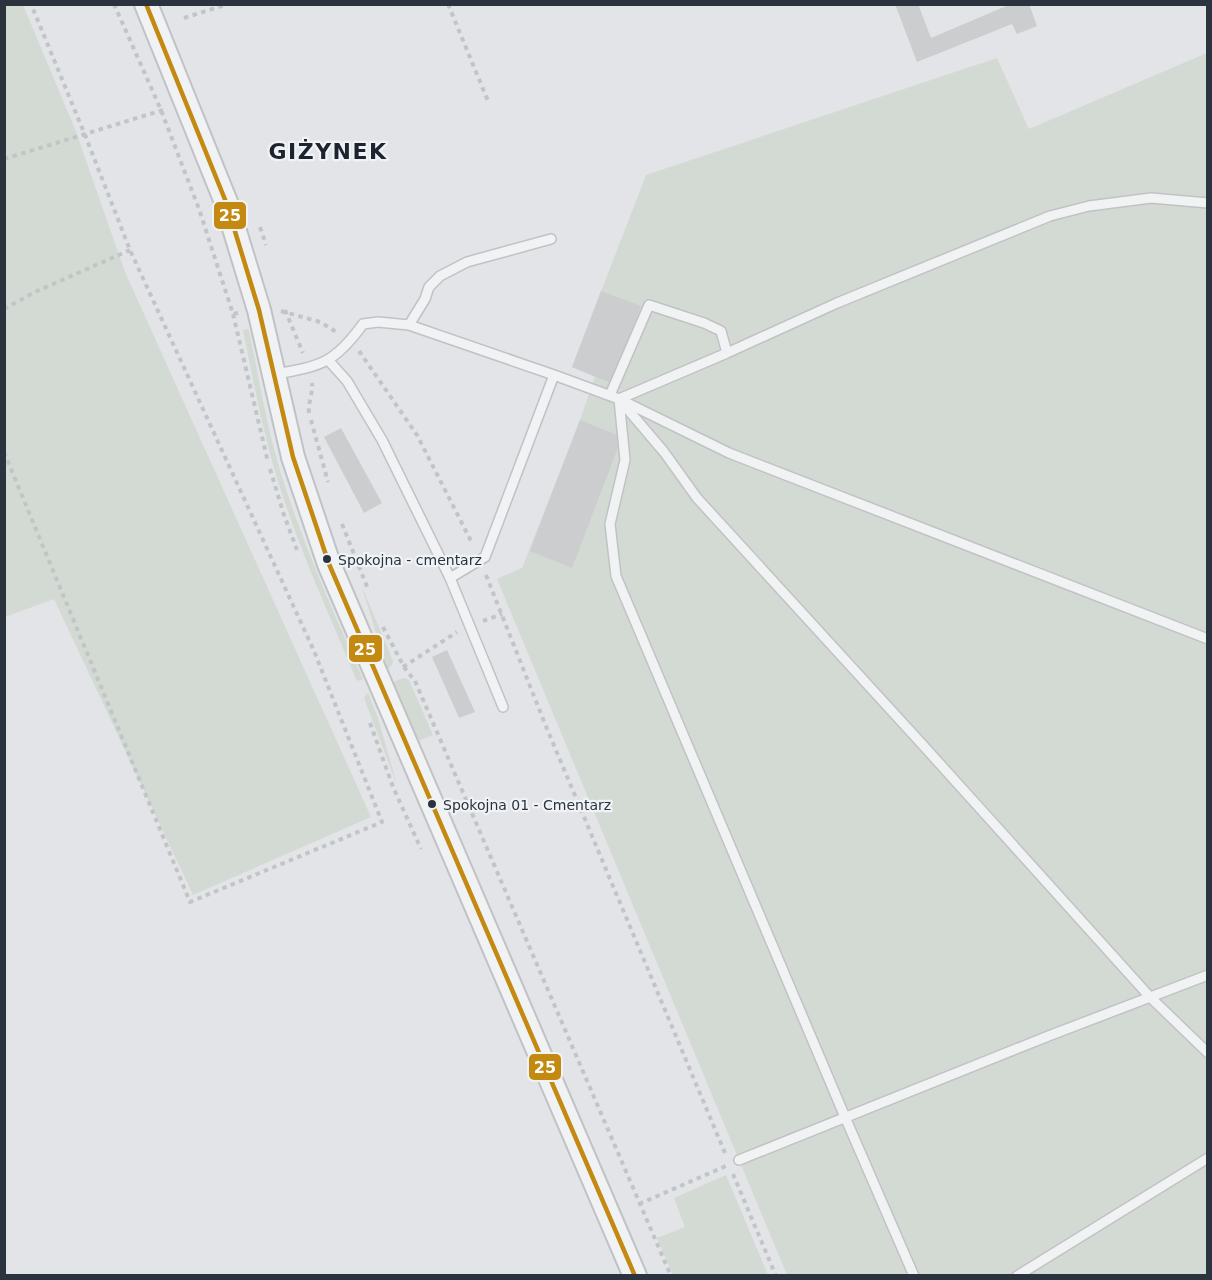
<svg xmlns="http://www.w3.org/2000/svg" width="1212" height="1280" font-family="'DejaVu Sans',sans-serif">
<rect width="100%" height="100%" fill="#e2e4e7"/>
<path fill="#d3dad3" d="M23 5 75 129 125 272 371 817 193 895 54 599 5 617 4 5Z
M1207 53V1275H787L497 579 522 568 580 420 595 377 572 367 646 175 997 58 1029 129Z
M247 329 249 330C260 384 269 440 287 492 308 556 336 617 363 679L358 681 356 679C330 617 302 555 281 491 264 439 254 384 243 330Z
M361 584 393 661 392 665 387 669Z
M404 678 409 680 433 735 418 741 393 682Z
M368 693 378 718 397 785 364 698Z
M726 1175 768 1275H673L657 1238 685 1227 674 1198Z"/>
<path fill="#cbcdcf" d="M895 4H918L931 38 1011 4H1029L1037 26 1017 34 1012 24 917 62Z
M601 291 641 306 611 383 572 367Z
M580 420 622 437 572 568 530 551Z
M341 428 382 503 364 513 324 437Z
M447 650 475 712 459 718 432 657Z"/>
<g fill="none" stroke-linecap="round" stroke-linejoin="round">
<g stroke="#c1c2c5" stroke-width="12">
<path id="service" d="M409 325 425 299 429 287 440 276 467 262 551 239
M329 361 347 381 382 440 450 578 503 707
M275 374C321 366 334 364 363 324L378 322 409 325 554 375 485 557 450 578
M554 375 619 399 729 453 1208 639
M610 395 649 305 704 323 721 331 727 353
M619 399 625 460 610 524 616 576 845 1117 914 1276
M619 399 664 452 697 498 921 743 1150 997 1208 1053
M619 399 727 353 837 303 1050 216 1089 206 1151 198 1208 203
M739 1160 1051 1035 1208 975
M1017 1276 1208 1158"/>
</g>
<g stroke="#c1c2c5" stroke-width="26">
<path id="tertiary" d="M146 4 226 202 259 310 293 457 329 564 635 1276"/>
</g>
<path stroke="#c2c5c7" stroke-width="4" stroke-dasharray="4.5 4.5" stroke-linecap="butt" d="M114 4 161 110 199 209 233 314 238 313
M448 4 488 101
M184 18 228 4
M4 159 163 110
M260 227 266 245
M4 309 35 292 130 250
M285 310 303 353
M281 311 320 322 338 333
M233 314 268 462
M359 351 417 435 472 543
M309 413C308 402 313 394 312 383
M311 420 328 482
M4 452 190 902 382 822 314 651 130 250 85 135 31 4
M270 469 284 515 297 550
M342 524 368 589
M486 575 545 724 725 1153
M483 621 502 614
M383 627 404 667 415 681 671 1276
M403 667 457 632
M370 723 393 787 421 849
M733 1174 776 1276
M639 1204 726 1166"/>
<use href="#service" stroke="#f1f2f4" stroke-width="9"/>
<use href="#tertiary" stroke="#f1f2f4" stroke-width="22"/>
<g stroke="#f0f3f6" stroke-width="9">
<path id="bus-1" d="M146 4 226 202 259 310 293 457 329 564 635 1276"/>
</g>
<use href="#bus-1" stroke="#c48910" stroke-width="4.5"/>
</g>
<g fill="#2b333f" stroke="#f0f3f6" stroke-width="2">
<circle cx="327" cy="559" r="5"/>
<circle cx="432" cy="804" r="5"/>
</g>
<g text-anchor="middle" stroke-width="4.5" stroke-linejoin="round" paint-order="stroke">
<g font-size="14" fill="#2b333f" stroke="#f0f3f6" text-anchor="start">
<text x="338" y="565">Spokojna - cmentarz</text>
<text x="443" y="810">Spokojna 01 - Cmentarz</text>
</g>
<g font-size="22" font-weight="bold" letter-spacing="1.5" fill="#1d2430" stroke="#f0f3f6">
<text x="328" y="159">GIŻYNEK</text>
</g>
</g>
<g stroke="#f0f3f6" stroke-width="2">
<rect x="213" y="201" width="34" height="29" rx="6" fill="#c48910"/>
<rect x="348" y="634" width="35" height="29" rx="6" fill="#c48910"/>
<rect x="528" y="1053" width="34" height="28" rx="6" fill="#c48910"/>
</g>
<g font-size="16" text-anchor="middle" font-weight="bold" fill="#fff">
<text x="230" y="221">25</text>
<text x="365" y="655">25</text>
<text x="545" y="1073">25</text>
</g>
<rect width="1212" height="1280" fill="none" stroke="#2b333f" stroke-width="12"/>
</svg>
